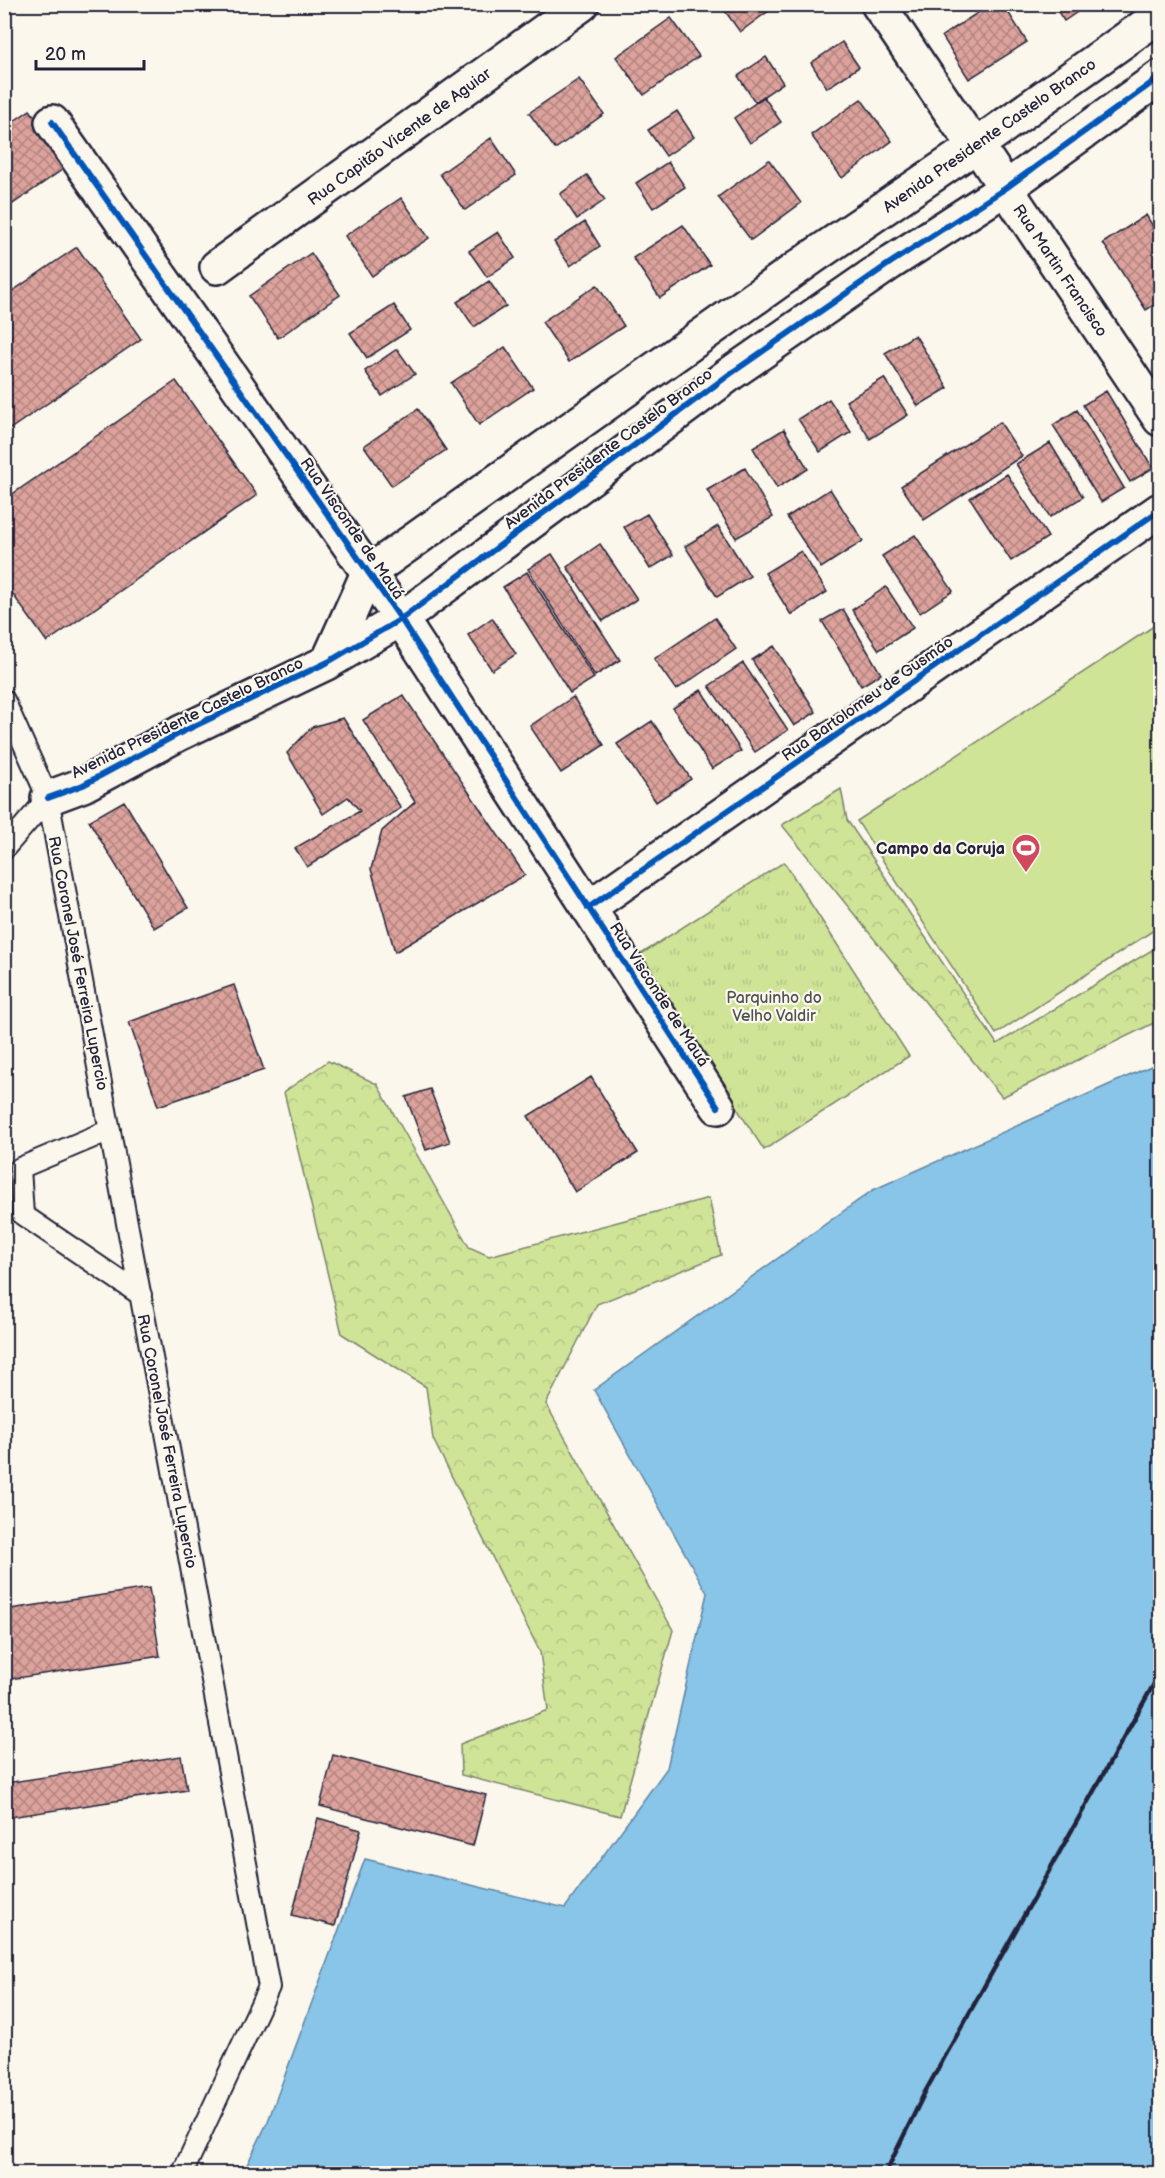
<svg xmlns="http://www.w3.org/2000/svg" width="1165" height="2178" font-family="'Balsamiq Sans',sans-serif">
<defs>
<pattern id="grass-tufts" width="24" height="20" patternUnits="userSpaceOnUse" patternTransform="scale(1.5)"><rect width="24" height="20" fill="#d0e498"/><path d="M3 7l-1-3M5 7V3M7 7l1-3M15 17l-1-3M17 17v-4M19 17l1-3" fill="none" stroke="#b2c384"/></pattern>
<pattern id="forest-crowns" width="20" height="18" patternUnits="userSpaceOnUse" patternTransform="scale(1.5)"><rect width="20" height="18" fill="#d0e498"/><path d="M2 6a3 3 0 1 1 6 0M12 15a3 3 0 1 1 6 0" fill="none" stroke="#b2c384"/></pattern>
<pattern id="building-cross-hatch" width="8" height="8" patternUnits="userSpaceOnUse" patternTransform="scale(1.5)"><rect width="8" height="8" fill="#dca29b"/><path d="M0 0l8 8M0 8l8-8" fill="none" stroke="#b28480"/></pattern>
</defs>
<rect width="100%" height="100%" fill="#fbf7ec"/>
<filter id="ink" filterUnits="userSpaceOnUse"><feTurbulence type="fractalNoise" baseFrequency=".0167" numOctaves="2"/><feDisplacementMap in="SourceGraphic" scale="12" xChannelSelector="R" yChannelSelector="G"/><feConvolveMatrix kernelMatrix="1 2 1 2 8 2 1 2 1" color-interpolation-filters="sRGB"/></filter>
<g filter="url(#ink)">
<path fill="url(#grass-tufts)" stroke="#79836a" stroke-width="1.5" d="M784 862 909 1056 764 1150 638 956Z"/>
<path fill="url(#forest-crowns)" stroke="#79836a" stroke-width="1.5" d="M841 789 847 820 997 1044 1160 945V1020L1002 1097 782 825Z
M328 1061 377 1084 469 1247 489 1256 709 1198 721 1255 597 1304 546 1404 673 1630 620 1816 461 1775 460 1744 548 1710 540 1652 433 1439 426 1387 342 1334 284 1092Z"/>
<path fill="#d0e498" stroke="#79836a" stroke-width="1.5" d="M1160 622V926L996 1034 857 821Z"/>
<path fill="#88c5e8" stroke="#5f84a3" stroke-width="1.5" d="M1160 1062V2173H243L268 2121 365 1859 565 1908 667 1768 707 1593 594 1390 873 1190Z"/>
<path fill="url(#building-cross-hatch)" stroke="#22223b" stroke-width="1.5" d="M720 4H778L740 32Z
M991 4H1003L1027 42 969 79 942 36Z
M1053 4H1089L1064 21Z
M671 18 699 56 644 95 616 57Z
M842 42 859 67 827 88 811 63Z
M766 57 783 83 755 102 738 76Z
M579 79 604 114 555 149 529 113Z
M764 97 781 122 750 143 734 118Z
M861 99 892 141 842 178 811 135Z
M30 110 69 165 4 210V128Z
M677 111 694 137 666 156 648 130Z
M491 138 516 175 465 210 440 174Z
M769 160 801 203 751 240 718 197Z
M668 162 685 187 653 208 636 183Z
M587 175 605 200 577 219 560 194Z
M401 198 429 238 372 276 345 236Z
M1146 215 1160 238V301L1146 310 1103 243Z
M585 222 600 246 570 266 554 242Z
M683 225 710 265 660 298 633 258Z
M498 232 515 258 487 277 469 251Z
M77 247 141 339 10 429 4 422V297Z
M311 253 340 295 278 338 249 296Z
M489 281 506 306 474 327 457 302Z
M597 285 624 326 569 362 542 322Z
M394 305 410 330 367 358 350 333Z
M915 335 948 388 918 406 885 353Z
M505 347 533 388 479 425 451 383Z
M397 349 415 374 382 396 365 371Z
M884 378 908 415 870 439 846 401Z
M176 381 257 495 47 642 4 582V500Z
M1106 391 1153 468 1130 482 1083 405Z
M829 399 851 432 820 452 798 419Z
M418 409 446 450 392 486 364 446Z
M1077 410 1124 488 1101 502 1053 425Z
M1000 422 1022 456 924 520 901 486Z
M784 429 808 469 777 488 753 448Z
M1050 443 1083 497 1050 517 1016 464Z
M745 468 773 517 736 538 707 490Z
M1007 474 1048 537 1011 561 970 498Z
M830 489 863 541 821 568 787 517Z
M647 514 673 555 650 569 624 527Z
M718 526 750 576 717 597 685 546Z
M915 535 953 591 920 613 882 556Z
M600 544 637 599 603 621 567 567Z
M801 551 827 592 791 615 765 573Z
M552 554 620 660 595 676 528 569Z
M527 572 594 678 570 693 503 587Z
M886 587 913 628 879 650 852 610Z
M843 609 881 674 861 686 822 621Z
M492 618 516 654 492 670 468 635Z
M715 618 736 649 676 690 654 659Z
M774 646 816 712 794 726 752 660Z
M743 663 788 730 755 752 709 686Z
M701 690 741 751 712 769 673 708Z
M403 695 525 875 395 952 371 869 382 831 415 802 363 720Z
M573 697 604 745 561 773 530 726Z
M343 718 401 808 307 867 295 848 360 811 348 797 323 814 287 753 312 727Z
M652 721 691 779 656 802 617 744Z
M124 801 188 908 154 928 89 821Z
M234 985 264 1070 158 1106 129 1022Z
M591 1077 638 1153 575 1192 528 1116Z
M430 1089 450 1142 426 1150 406 1097Z
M149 1588 160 1656 4 1680V1610Z
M333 1755 486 1795 473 1846 320 1806Z
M181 1756 187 1790 4 1818V1775L6 1783Z
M318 1818 361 1830 335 1926 292 1915Z"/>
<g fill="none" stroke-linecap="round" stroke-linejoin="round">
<g stroke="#22223b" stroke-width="24">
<path id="service" d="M4 700 48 798 269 1987 182 2174
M4 849 48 798
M110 1130 20 1168 23 1215 141 1295"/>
</g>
<g stroke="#22223b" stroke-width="38">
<path id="minor" d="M878 4 961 127 977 145 1160 419
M52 122 401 619 718 1107
M217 267 582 4
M588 908 1160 510"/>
</g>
<g stroke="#22223b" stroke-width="38">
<path id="tertiary" d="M328 662 368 573 814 256 977 145 1160 15
M48 798 83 785 180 733 328 662 401 619 730 374 890 263 1006 188 1160 77"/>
</g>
<use href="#service" stroke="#fbf7ec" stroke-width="20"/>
<use href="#minor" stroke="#fbf7ec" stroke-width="33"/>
<use href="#tertiary" stroke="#fbf7ec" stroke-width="33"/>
<path stroke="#22223b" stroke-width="4.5" d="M885 2174 925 2092 1160 1673"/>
<g stroke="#fbf7ec" stroke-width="10">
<path id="cycleway" d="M52 122 401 619 718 1107
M48 798 83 785 180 733 328 662 401 619 730 374 890 263 1006 188 1160 77
M588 908 1160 510"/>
</g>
<use href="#cycleway" stroke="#0057b8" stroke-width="6"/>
</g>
</g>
<defs>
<g id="stadium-pin" transform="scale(1.5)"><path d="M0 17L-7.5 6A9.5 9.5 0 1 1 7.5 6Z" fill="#d1495b" stroke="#fbf7ec"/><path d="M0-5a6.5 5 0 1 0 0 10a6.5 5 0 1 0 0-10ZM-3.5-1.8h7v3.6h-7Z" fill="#fff"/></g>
</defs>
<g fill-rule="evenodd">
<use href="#stadium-pin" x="1026" y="848"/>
</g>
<g text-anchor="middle" stroke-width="4.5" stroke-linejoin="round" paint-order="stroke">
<g font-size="16" fill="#22223b" stroke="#fbf7ec">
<text transform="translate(989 135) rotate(-35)" y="6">Avenida Presidente Castelo Branco</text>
<text transform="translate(399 136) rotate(-36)" y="6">Rua Capitão Vicente de Aguiar</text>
<text transform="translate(1061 270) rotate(56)" y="6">Rua Martin Francisco</text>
<text transform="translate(608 448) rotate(-37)" y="6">Avenida Presidente Castelo Branco</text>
<text transform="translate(353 528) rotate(55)" y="6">Rua Visconde de Mauá</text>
<text transform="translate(867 698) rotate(-35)" y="6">Rua Bartolomeu de Gusmão</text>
<text transform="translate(187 717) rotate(-26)" y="6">Avenida Presidente Castelo Branco</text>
<text transform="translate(79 963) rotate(79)" y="6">Rua Coronel José Ferreira Lupercio</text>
<text transform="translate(660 994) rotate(57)" y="6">Rua Visconde de Mauá</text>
<text transform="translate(168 1441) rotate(79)" y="6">Rua Coronel José Ferreira Lupercio</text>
</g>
<g font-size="16" font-weight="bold" fill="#22223b" stroke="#fbf7ec" text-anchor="end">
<text x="1005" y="854">Campo da Coruja</text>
</g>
<g font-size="16" fill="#4e5252" stroke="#fbf7ec">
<text x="774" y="1003">Parquinho do<tspan x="774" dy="18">Velho Valdir</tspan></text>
</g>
</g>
<rect width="1165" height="2178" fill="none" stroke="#fbf7ec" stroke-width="24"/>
<rect x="12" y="12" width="1141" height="2154" fill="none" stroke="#22223b" stroke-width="2" filter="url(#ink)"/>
<path d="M36 60v9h108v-9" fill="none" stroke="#22223b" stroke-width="3"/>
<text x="45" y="60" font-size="18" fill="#22223b" stroke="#fbf7ec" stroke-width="4.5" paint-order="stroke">20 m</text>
</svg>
